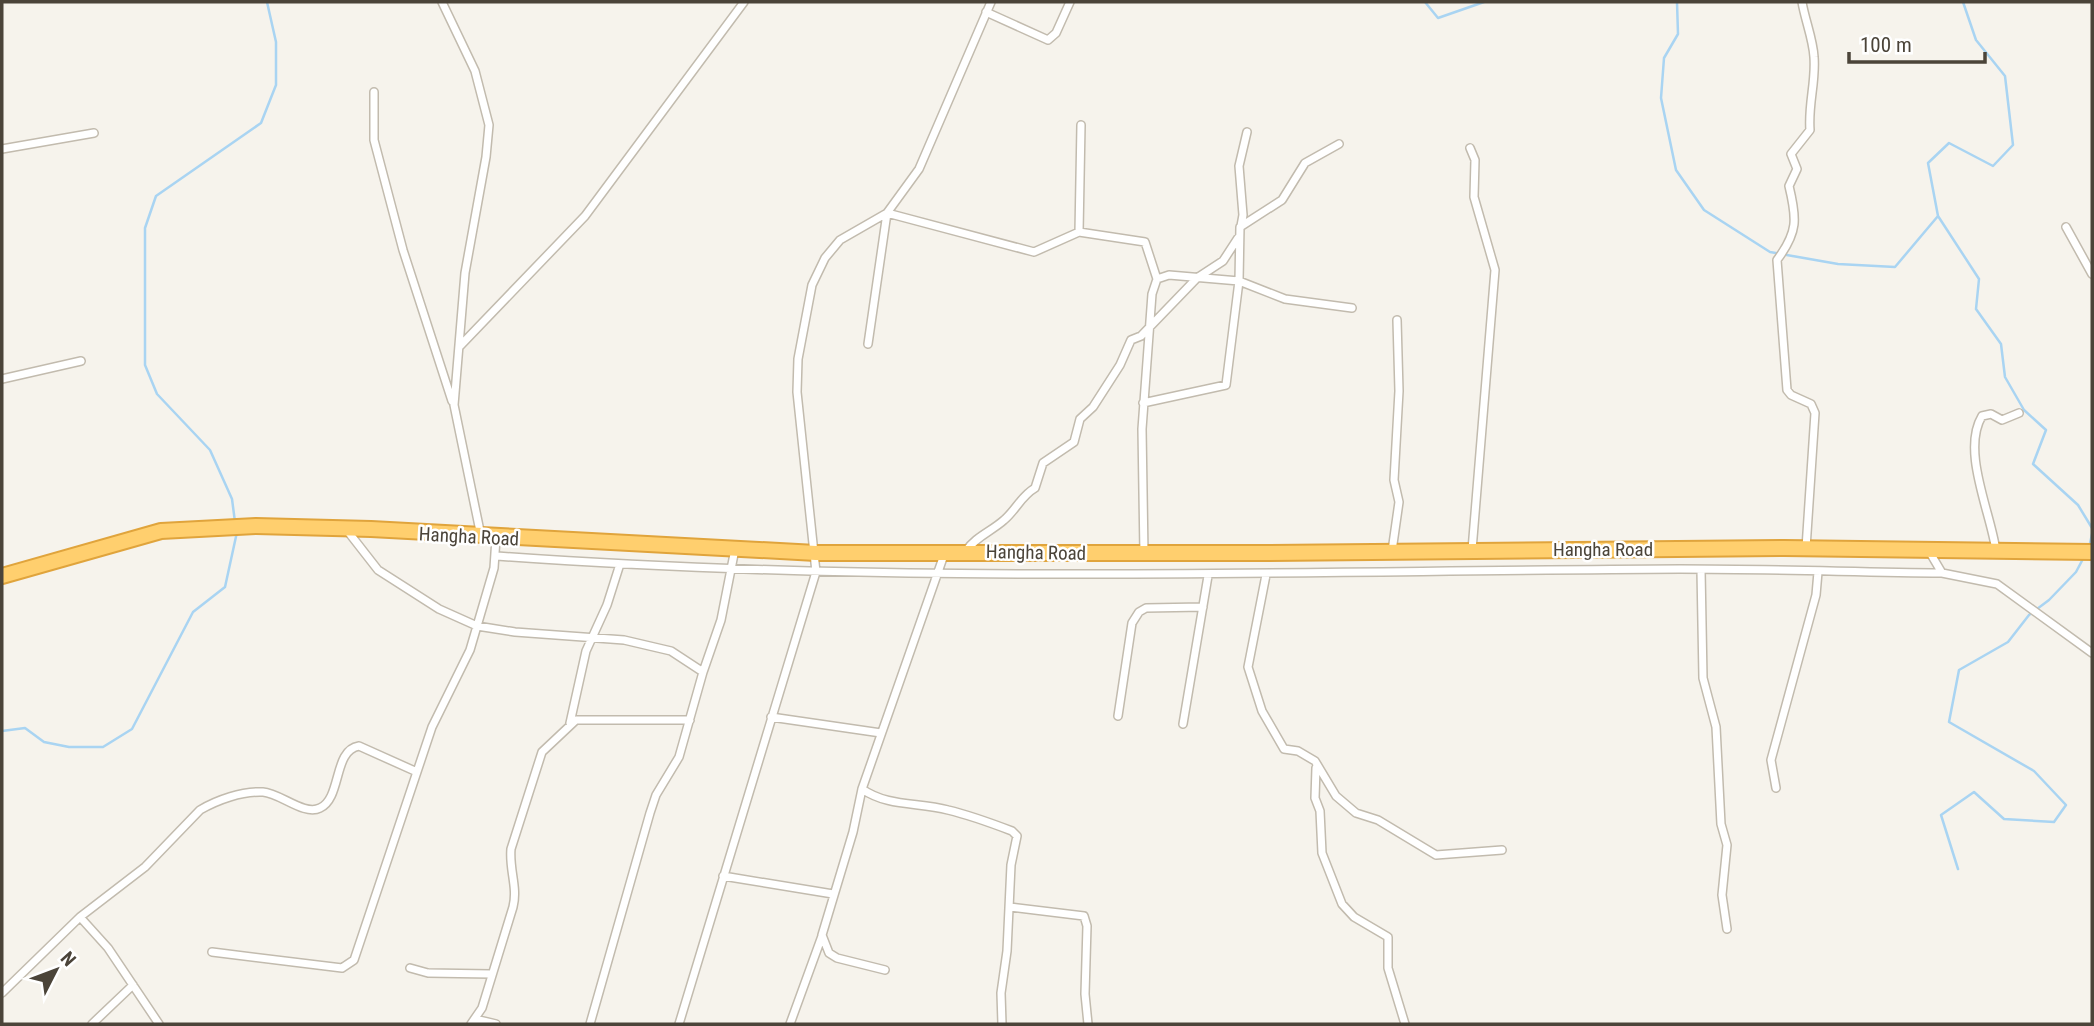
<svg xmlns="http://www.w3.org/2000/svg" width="2094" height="1026" font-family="'Roboto Condensed',sans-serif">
<rect width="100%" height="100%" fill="#f6f3ec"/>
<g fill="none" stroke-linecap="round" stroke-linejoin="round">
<path stroke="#a9d4f2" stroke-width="2.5" d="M1425 2 1438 18 1484 2
M1677 2 1678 34 1664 58 1661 98 1676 170 1704 210 1770 252 1838 264 1895 267 1938 216
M1963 2 1976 40 2005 76 2013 145 1993 166 1949 143 1928 163 1938 216 1979 279 1976 309 2001 344 2005 377 2024 410 2046 430 2033 464 2078 505 2092 528
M235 522 232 499 210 450 157 394 145 365V228L156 196 261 123 276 85V42L267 2
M2089 548 2092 534
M2 731 25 728 44 742 69 747H103L132 729 193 612 225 587 237 532
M1958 869 1941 815 1974 792 2004 819 2054 822 2066 805 2034 771 1949 722 1959 670 2008 642 2029 615 2049 600 2076 572 2084 557"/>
<g stroke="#c2bbae" stroke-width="10">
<path id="street" d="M442 2 475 71 489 125 486 157 465 273 454 405 481 536
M1802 2C1805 20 1813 39 1814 57 1816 82 1808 104 1810 130L1791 154 1797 169 1789 186C1797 219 1798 232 1777 260L1787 390 1791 395 1811 404 1815 413 1806 548
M986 12 1048 40 1056 33 1070 2
M374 92V140L403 250 452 401
M1470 148 1475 160 1474 197 1495 270 1472 550
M2 149 94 133
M1241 226 1243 215 1239 166 1247 132
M2066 227 2092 274
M1079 232 1081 125
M868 344 887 213 1034 252 1079 232 1145 242 1157 279
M460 346 585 216 744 2
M2 379 81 361
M1143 403 1226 385 1239 281 1240 227 1282 200 1305 163 1339 144
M346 529 378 570 439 609 477 626 515 632 624 640 671 651 703 672
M966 551C975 537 992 531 1004 520 1016 510 1021 496 1035 488L1043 463 1074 442 1080 419 1093 407 1120 365 1131 340 1141 336 1197 278 1223 261 1238 238
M1392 551 1399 502 1394 480 1399 391 1397 320
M1929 551 1942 573 1997 584 2092 653
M1996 551C1991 513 1961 451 1982 416L1991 414 2002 420 2019 413
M1144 554 1142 429 1152 294 1157 279 1169 275 1239 281 1285 299 1352 308
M497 556C891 585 1286 571 1680 569 1767 569 1855 572 1942 573
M1701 570 1703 678 1716 727 1721 824 1727 845 1722 895 1727 929
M1266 575 1248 667 1262 711 1284 749 1298 751 1315 761 1336 796 1356 813 1378 820 1436 855 1502 850
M1118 716 1132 623 1139 612 1146 608 1203 607
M771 717 881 733
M570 723 586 651 607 605 620 564
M1183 724 1208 576
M1316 768 1315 798 1320 811 1322 853 1342 904 1354 917 1388 937V968L1405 1024
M1776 788 1771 760 1816 595 1818 572
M862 789C888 807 918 802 948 810 969 815 991 823 1012 831L1017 836 1011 865 1007 951 1001 993 1002 1024
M723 876 833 894
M1010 907 1084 916 1087 926 1085 994 1088 1024
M80 917 108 948 159 1024
M212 952 342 968 354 960 432 727 470 650 494 568 496 538
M410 968 428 973 491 974
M885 970 837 958 829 953 822 935 853 832 862 789 945 552
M2 993 80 917 145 867 200 810C217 800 242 791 263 792 280 793 304 816 320 808 342 798 333 750 359 746L417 772
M475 1019 496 1024
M92 1024 133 985
M471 1024 482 1008 513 907C518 887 509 870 511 849L542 752 576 720H690
M590 1024 650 813 656 795 679 757 703 672 721 620 735 549
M679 1024 816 572 797 392 798 359 812 285 825 258 840 240 887 213 919 169 991 2
M790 1024 822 936"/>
</g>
<g stroke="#e0a43c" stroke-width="18">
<path id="highway" d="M2 576 161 531 256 526 371 529 816 553H1269L1784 548 2092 552"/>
</g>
<use href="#street" stroke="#fff" stroke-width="7"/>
<use href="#highway" stroke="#ffcf6e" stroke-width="14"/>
</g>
<g text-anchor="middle" stroke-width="5" stroke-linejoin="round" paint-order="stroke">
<g font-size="19" fill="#4b4439" stroke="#fff">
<text transform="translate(469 536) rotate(3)" y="7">Hangha Road</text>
<text x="1603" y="556">Hangha Road</text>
<text transform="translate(1036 552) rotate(1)" y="7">Hangha Road</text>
</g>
</g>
<rect width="2094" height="1026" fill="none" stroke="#4b4439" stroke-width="7"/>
<g transform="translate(56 970) rotate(48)" stroke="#ffffff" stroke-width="5" paint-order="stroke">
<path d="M0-5L12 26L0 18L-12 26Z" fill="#4b4439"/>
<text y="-10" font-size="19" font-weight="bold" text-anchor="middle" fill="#4b4439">N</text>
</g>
<path d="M1849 52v10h136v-10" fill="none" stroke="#4b4439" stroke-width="3.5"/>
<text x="1860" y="52" font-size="21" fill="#4b4439" stroke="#ffffff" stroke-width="5" paint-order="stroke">100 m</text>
</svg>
